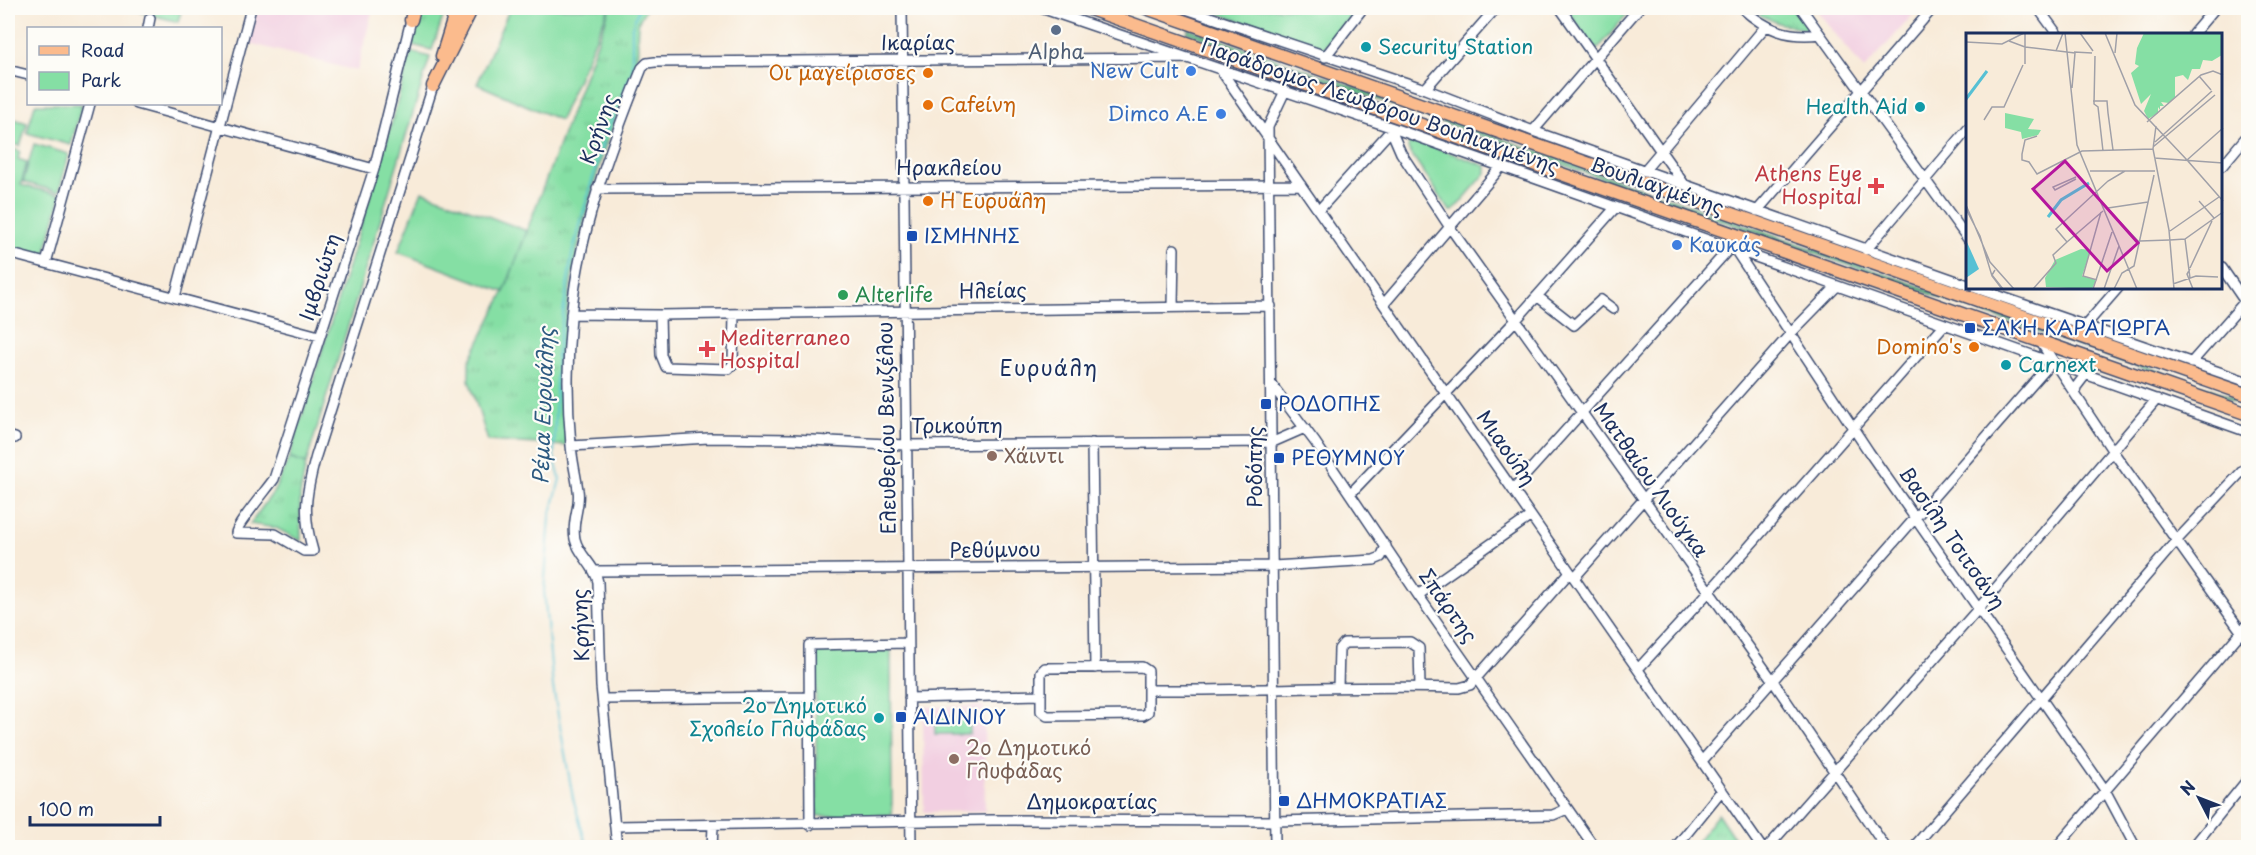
<svg xmlns="http://www.w3.org/2000/svg" width="2256" height="855" font-family="'Playpen Sans',sans-serif">
<defs>
<pattern id="grass-tufts" width="24" height="20" patternUnits="userSpaceOnUse" patternTransform="scale(1.5)"><rect width="24" height="20" fill="#85dfa4"/><path d="M3 7l-1-3M5 7V3M7 7l1-3M15 17l-1-3M17 17v-4M19 17l1-3" fill="none" stroke="#72c090"/></pattern>
<pattern id="forest-crowns" width="20" height="18" patternUnits="userSpaceOnUse" patternTransform="scale(1.5)"><rect width="20" height="18" fill="#6cbe8a"/><path d="M2 6a3 3 0 1 1 6 0M12 15a3 3 0 1 1 6 0" fill="none" stroke="#589b74"/></pattern>
</defs>
<rect width="100%" height="100%" fill="#fdfcf7"/>
<filter id="ink" filterUnits="userSpaceOnUse"><feTurbulence type="fractalNoise" baseFrequency=".0167" numOctaves="2"/><feDisplacementMap in="SourceGraphic" scale="12" xChannelSelector="R" yChannelSelector="G"/><feConvolveMatrix kernelMatrix="1 2 1 2 8 2 1 2 1" color-interpolation-filters="sRGB"/></filter>
<filter id="wash" filterUnits="userSpaceOnUse"><feTurbulence type="fractalNoise" baseFrequency=".008" numOctaves="4" result="noise"/><feDisplacementMap in="SourceGraphic" scale="24" xChannelSelector="R" yChannelSelector="G"/><feGaussianBlur stdDeviation="1.35" result="paint"/><feColorMatrix in="noise" values="0 0 0 0 0 0 0 0 0 0 0 0 0 0 0 0 0 1.4 0 .05"/><feComposite in="paint" operator="in"/></filter>
<g filter="url(#wash)">
<rect width="100%" height="100%" fill="#f8ebd9"/>
<path fill="#f2cfe1" d="M258 8H373L357 71 249 43Z
M1815 8H1919L1864 70Z
M984 706 985 811 924 812 923 707Z"/>
<path fill="url(#grass-tufts)" stroke="#508781" stroke-width="1.5" d="M421 8H446L432 50 412 45Z
M610 8H647C630 28 642 42 636 64 629 94 612 123 603 154 583 221 564 293 564 364 564 391 566 419 567 446L488 441 469 380V362L504 292Z
M1750 8H1792L1810 28 1809 30C1786 26 1768 22 1750 8Z
M289 458 306 464 300 495 301 541 276 528 250 524 274 491Z
M1718 814 1740 847H1693Z"/>
<path fill="url(#forest-crowns)" stroke="#447674" stroke-width="1.5" d="M1189 28 2248 402V406L1187 33Z"/>
<path fill="#85dfa4" stroke="#508781" stroke-width="1.5" d="M126 8H182L178 22Z
M510 8H609L560 120 477 84Z
M1203 8H1359L1322 50Z
M1566 8H1632L1598 49 1593 48Z
M411 52 430 57 306 464 289 458 385 147Z
M35 104H82L71 145 27 133Z
M8 117 27 123 20 146 8 143Z
M1416 140 1486 166V173L1453 211H1450L1408 149 1409 142Z
M34 144 69 154 59 192 23 182Z
M8 148 20 151 18 159 27 162 21 185 61 195 44 259 8 249Z
M422 191 527 231 504 292 398 252Z
M891 650 892 815 817 816 815 652Z
M935 717H970V734H935Z"/>
<g fill="none" stroke-linecap="round" stroke-linejoin="round">
<path stroke="#57c0d4" stroke-width="2" d="M587 848 573 798 553 687 544 591 550 517 560 479 554 457 557 354 572 254 603 140 632 72V27L639 8"/>
</g>
</g>
<g filter="url(#ink)">
<g fill="none" stroke-linecap="round" stroke-linejoin="round">
<g stroke="#3c4b70" stroke-width="12">
<path id="minor" d="M902 8 911 848
M1041 8 1393 128 2248 432
M1183 8 1425 89 1533 131 1968 285
M1560 8 1684 184
M1742 8C1766 30 1788 38 1820 34
M1801 8 1968 239
M2038 8 2057 34
M411 20 374 169 274 479C267 489 236 526 236 533L275 534 304 551H313C302 514 306 493 316 456L433 86
M148 28 150 18
M2193 34 2215 8
M1325 57 1363 8
M1220 69 1762 848
M8 70 28 75
M1425 89 1496 8
M137 104 374 169
M1391 130 1401 153 1449 226 1773 681 1886 848
M1533 131 1639 8
M2222 166 2248 135
M1644 171 1765 27
M597 189 1301 185
M1319 210 1393 128
M1757 211 1933 8
M1866 250 1968 129
M1736 251 1869 452 2105 790 2136 848
M8 253 319 336
M46 263 90 104
M2222 268 2248 306
M1976 288 2248 382
M1537 296 1574 325 1601 300 1613 309
M175 297 251 8
M1384 304 1501 167
M1173 307 1174 249
M571 314 660 315 1271 306
M660 315 661 355 666 367 729 369 733 364 734 314
M2085 326 2118 288
M2040 341 2112 450 2248 641
M2191 363 2248 298
M1272 385 1315 442 1418 595 1595 848
M2075 394 2076 387 2086 374
M8 436 15 438
M1092 443 1095 668
M571 446 709 438 793 439 905 445 1273 442 1305 428
M1513 489 1729 249
M1350 494 1516 320 1615 208
M596 571 1273 566 1374 560 1381 557 1386 546
M1574 578 1792 332 1837 286
M1418 595 1531 516
M1142 667 1148 671V712L1143 715 1047 716 1041 711V672L1045 668Z
M1638 669 1717 583 1944 325
M1338 687 1339 649 1344 643 1410 642 1419 648 1420 687
M1149 690C1252 691 1355 685 1459 688L1470 685 1570 572
M909 698 1041 695
M603 699 809 697
M1702 761 2052 362
M810 825 809 645 908 643
M615 826 992 820 1275 821 1553 815 1567 809
M617 848 601 686 598 582C595 565 579 556 575 539 571 521 581 506 578 490 576 475 572 460 571 445 567 403 567 359 571 317 579 231 610 148 642 68L647 63 655 62 1188 58
M712 848 713 826
M1275 848 1268 127 1285 91
M1675 848 1722 790
M1767 848 1979 608 2157 399
M1913 848 2177 540 2248 465
M2056 848 2248 624
M2192 848 2248 779"/>
</g>
<g stroke="#3c4b70" stroke-width="15">
<path id="major" d="M1087 8 2248 414
M1146 8 2248 395
M411 20 414 8
M442 56 457 8
M433 86 472 8"/>
</g>
<use href="#minor" stroke="#fff" stroke-width="9"/>
<use href="#major" stroke="#fbbb8d" stroke-width="12"/>
</g>
</g>
<circle fill="#5c6f8a" stroke="#fdfcf7" stroke-width="2" cx="1056" cy="30" r="6"/>
<g fill="#0f9aa8" stroke="#fdfcf7" stroke-width="2">
<circle cx="1366" cy="47" r="6"/>
<circle cx="1920" cy="107" r="6"/>
<circle cx="2006" cy="365" r="6"/>
<circle cx="879" cy="718" r="6"/>
</g>
<g fill="#3f7fe0" stroke="#fdfcf7" stroke-width="2">
<circle cx="1191" cy="71" r="6"/>
<circle cx="1221" cy="114" r="6"/>
<circle cx="1677" cy="245" r="6"/>
</g>
<g fill="#e8710a" stroke="#fdfcf7" stroke-width="2">
<circle cx="928" cy="73" r="6"/>
<circle cx="928" cy="105" r="6"/>
<circle cx="928" cy="201" r="6"/>
<circle cx="1974" cy="347" r="6"/>
</g>
<g fill="#e0444e" stroke="#fdfcf7" stroke-width="2">
<path d="M1873 177h6v6h6v6h-6v6h-6v-6h-6v-6h6z"/>
<path d="M704 340h6v6h6v6h-6v6h-6v-6h-6v-6h6z"/>
</g>
<g fill="#1a4fb4" stroke="#fdfcf7" stroke-width="2">
<rect x="906" y="230" width="12" height="12" rx="3"/>
<rect x="1964" y="322" width="12" height="12" rx="3"/>
<rect x="1260" y="398" width="12" height="12" rx="3"/>
<rect x="1273" y="452" width="12" height="12" rx="3"/>
<rect x="895" y="711" width="12" height="12" rx="3"/>
<rect x="1278" y="795" width="12" height="12" rx="3"/>
</g>
<circle fill="#2e9e5b" stroke="#fdfcf7" stroke-width="2" cx="843" cy="295" r="6"/>
<g fill="#8d6e63" stroke="#fdfcf7" stroke-width="2">
<circle cx="992" cy="456" r="6"/>
<circle cx="954" cy="759" r="6"/>
</g>
<g text-anchor="middle" stroke-width="4.5" stroke-linejoin="round" paint-order="stroke">
<g font-size="20" fill="#1b2f5e" stroke="#fdfcf7">
<text x="918" y="50">Ικαρίας</text>
<text transform="translate(1380 106) rotate(19)" y="7">Παράδρομος Λεωφόρου Βουλιαγμένης</text>
<text transform="translate(599 129) rotate(-70)" y="7">Κρήνης</text>
<text x="949" y="175">Ηρακλείου</text>
<text transform="translate(1657 186) rotate(19)" y="7">Βουλιαγμένης</text>
<text transform="translate(320 277) rotate(-72)" y="7">Ιμβριώτη</text>
<text transform="translate(993 291) rotate(-1)" y="7">Ηλείας</text>
<text x="957" y="433">Τρικούπη</text>
<text transform="translate(887 428) rotate(-91)" y="7">Ελευθερίου Βενιζέλου</text>
<text transform="translate(1506 448) rotate(55)" y="7">Μιαούλη</text>
<text transform="translate(1255 467) rotate(-90)" y="7">Ροδόπης</text>
<text transform="translate(1651 480) rotate(55)" y="7">Ματθαίου Λιούγκα</text>
<text transform="translate(1952 538) rotate(55)" y="7">Βασίλη Τσιτσάνη</text>
<text transform="translate(995 550) rotate(-1)" y="7">Ρεθύμνου</text>
<text transform="translate(1448 606) rotate(55)" y="7">Σπάρτης</text>
<text transform="translate(581 625) rotate(-92)" y="7">Κρήνης</text>
<text x="1092" y="809">Δημοκρατίας</text>
</g>
<g font-size="20" fill="#0d838f" stroke="#fdfcf7" text-anchor="start">
<text x="1378" y="54">Security Station</text>
<text x="1908" y="114" text-anchor="end">Health Aid</text>
<text x="2018" y="372">Carnext</text>
<text x="867" y="713" text-anchor="end">2ο Δημοτικό<tspan x="867" dy="23">Σχολείο Γλυφάδας</tspan></text>
</g>
<g font-size="20" fill="#4e5e75" stroke="#fdfcf7">
<text x="1056" y="59">Alpha</text>
</g>
<g font-size="20" fill="#366cbe" stroke="#fdfcf7" text-anchor="end">
<text x="1179" y="78">New Cult</text>
<text x="1209" y="121">Dimco Α.Ε</text>
<text x="1689" y="252" text-anchor="start">Καυκάς</text>
</g>
<g font-size="20" fill="#c56008" stroke="#fdfcf7" text-anchor="end">
<text x="916" y="80">Οι μαγείρισσες</text>
<text x="940" y="112" text-anchor="start">Cafeίνη</text>
<text x="940" y="208" text-anchor="start">Η Ευρυάλη</text>
<text x="1962" y="354">Domino's</text>
</g>
<g font-size="20" fill="#be3a42" stroke="#fdfcf7" text-anchor="end">
<text x="1862" y="181">Athens Eye<tspan x="1862" dy="23">Hospital</tspan></text>
<text x="720" y="345" text-anchor="start">Mediterraneo<tspan x="720" dy="23">Hospital</tspan></text>
</g>
<g font-size="20" fill="#164399" stroke="#fdfcf7" text-anchor="start">
<text x="924" y="243">ΙΣΜΗΝΗΣ</text>
<text x="1982" y="335">ΣΑΚΗ ΚΑΡΑΓΙΩΡΓΑ</text>
<text x="1278" y="411">ΡΟΔΟΠΗΣ</text>
<text x="1291" y="465">ΡΕΘΥΜΝΟΥ</text>
<text x="913" y="724">ΑΙΔΙΝΙΟΥ</text>
<text x="1296" y="808">ΔΗΜΟΚΡΑΤΙΑΣ</text>
</g>
<g font-size="20" fill="#27864d" stroke="#fdfcf7" text-anchor="start">
<text x="855" y="302">Alterlife</text>
</g>
<g font-size="20" fill="#785e54" stroke="#fdfcf7" text-anchor="start">
<text x="1004" y="463">Χάιντι</text>
<text x="966" y="755">2ο Δημοτικό<tspan x="966" dy="23">Γλυφάδας</tspan></text>
</g>
<g font-size="21" letter-spacing="1.5" fill="#1b2f5e" stroke="#fdfcf7">
<text x="1049" y="376">Ευρυάλη</text>
</g>
<g font-size="21" font-style="italic" fill="#2d5a81" stroke="#fdfcf7">
<text transform="translate(544 406) rotate(-88)" y="7">Ρέμα Ευρυάλης</text>
</g>
</g>
<g transform="translate(1966 33)">
<rect width="256" height="256" fill="#f8ebd9"/>
<path d="M178 0H256V22L246 28 237 27 234 36H226L222 47 217 42 209 44V64L203 70 195 69 198 73H194V77L192 74V80L182 86 178 78 185 61 175 71 165 40 173 33 169 31 171 15ZM115 216 125 217 116 243 130 247 126 256 80 254 79 245 89 227Z" fill="#85dfa4"/>
<path d="M39 80 68 86 62 96 75 97 72 102 56 106 55 99 39 95Z" fill="#85dfa4"/>
<path d="M0 207 13 236 0 245Z" fill="#57c0d4"/>
<path fill="none" stroke="#57c0d4" stroke-width="3" d="M0 66 21 38M82 184 95 167 123 150"/>
<path fill="none" stroke="#a0a0a8" stroke-width="1.5" d="M59 0V31M99 0 111 112 171 256M114 0 127 18M139 0 169 72 221 127M43 8 59 14 109 20M0 9 36 11 58 0M90 18 97 0M108 19 126 20M149 20 151 0M129 23 128 71 132 74 137 118M233 43 245 57M106 55 109 20M127 68H141L142 80M142 80 147 117M18 87 26 74H38L57 32M181 89 235 42 247 38 257 42M190 93 187 116 203 197 208 256M257 95 221 127 257 168M71 103 59 107 56 121V127L63 129 71 141 116 118 187 116M189 109 246 58M187 114 249 62M188 125 257 130M124 138H189M110 146 89 157 87 154 110 144M233 168 248 185M136 170 173 209M0 172 24 229 48 256M142 175 182 169M0 176 14 203 26 243 36 256M137 178 101 209 90 196 142 148 159 138M204 198 253 164M219 206 224 245M204 207 219 206 257 179M174 208 203 207M224 235 246 188M224 236 221 241 227 256M29 237 26 242 37 256M131 247 117 243 135 179M207 251 230 243 252 244M67 256 90 230 87 222 101 209M127 256 146 199M138 256 153 213M148 256 156 240 168 233 188 142"/>
<path fill="#b5179e" fill-opacity="0.15" stroke="#b5179e" stroke-width="3" d="M99 128 172 210 141 238 67 156Z"/>
<rect width="256" height="256" fill="none" stroke="#1b2f5e" stroke-width="3"/>
</g>
<rect width="2256" height="855" fill="none" stroke="#fdfcf7" stroke-width="30"/>
<rect x="27" y="27" width="195" height="78" fill="#fdfcf7" stroke="#a3aaba" stroke-width="1.5"/>
<rect x="39" y="46" width="30" height="9" fill="#fbbb8d" stroke="#a3aaba" stroke-width="1.5"/>
<text x="81" y="57" font-size="18" fill="#1b2f5e">Road</text>
<rect x="39" y="72" width="30" height="18" fill="#85dfa4" stroke="#a3aaba" stroke-width="1.5"/>
<text x="81" y="87" font-size="18" fill="#1b2f5e">Park</text>
<g transform="translate(2199 798) rotate(312)" stroke="#fdfcf7" stroke-width="4.5" paint-order="stroke">
<path d="M0-4.5L10 22L0 15L-10 22Z" fill="#1b2f5e"/>
<text y="-9" font-size="16" font-weight="bold" text-anchor="middle" fill="#1b2f5e">N</text>
</g>
<path d="M30 816v9h130v-9" fill="none" stroke="#1b2f5e" stroke-width="3"/>
<text x="39" y="816" font-size="18" fill="#1b2f5e" stroke="#fdfcf7" stroke-width="4.5" paint-order="stroke">100 m</text>
</svg>
